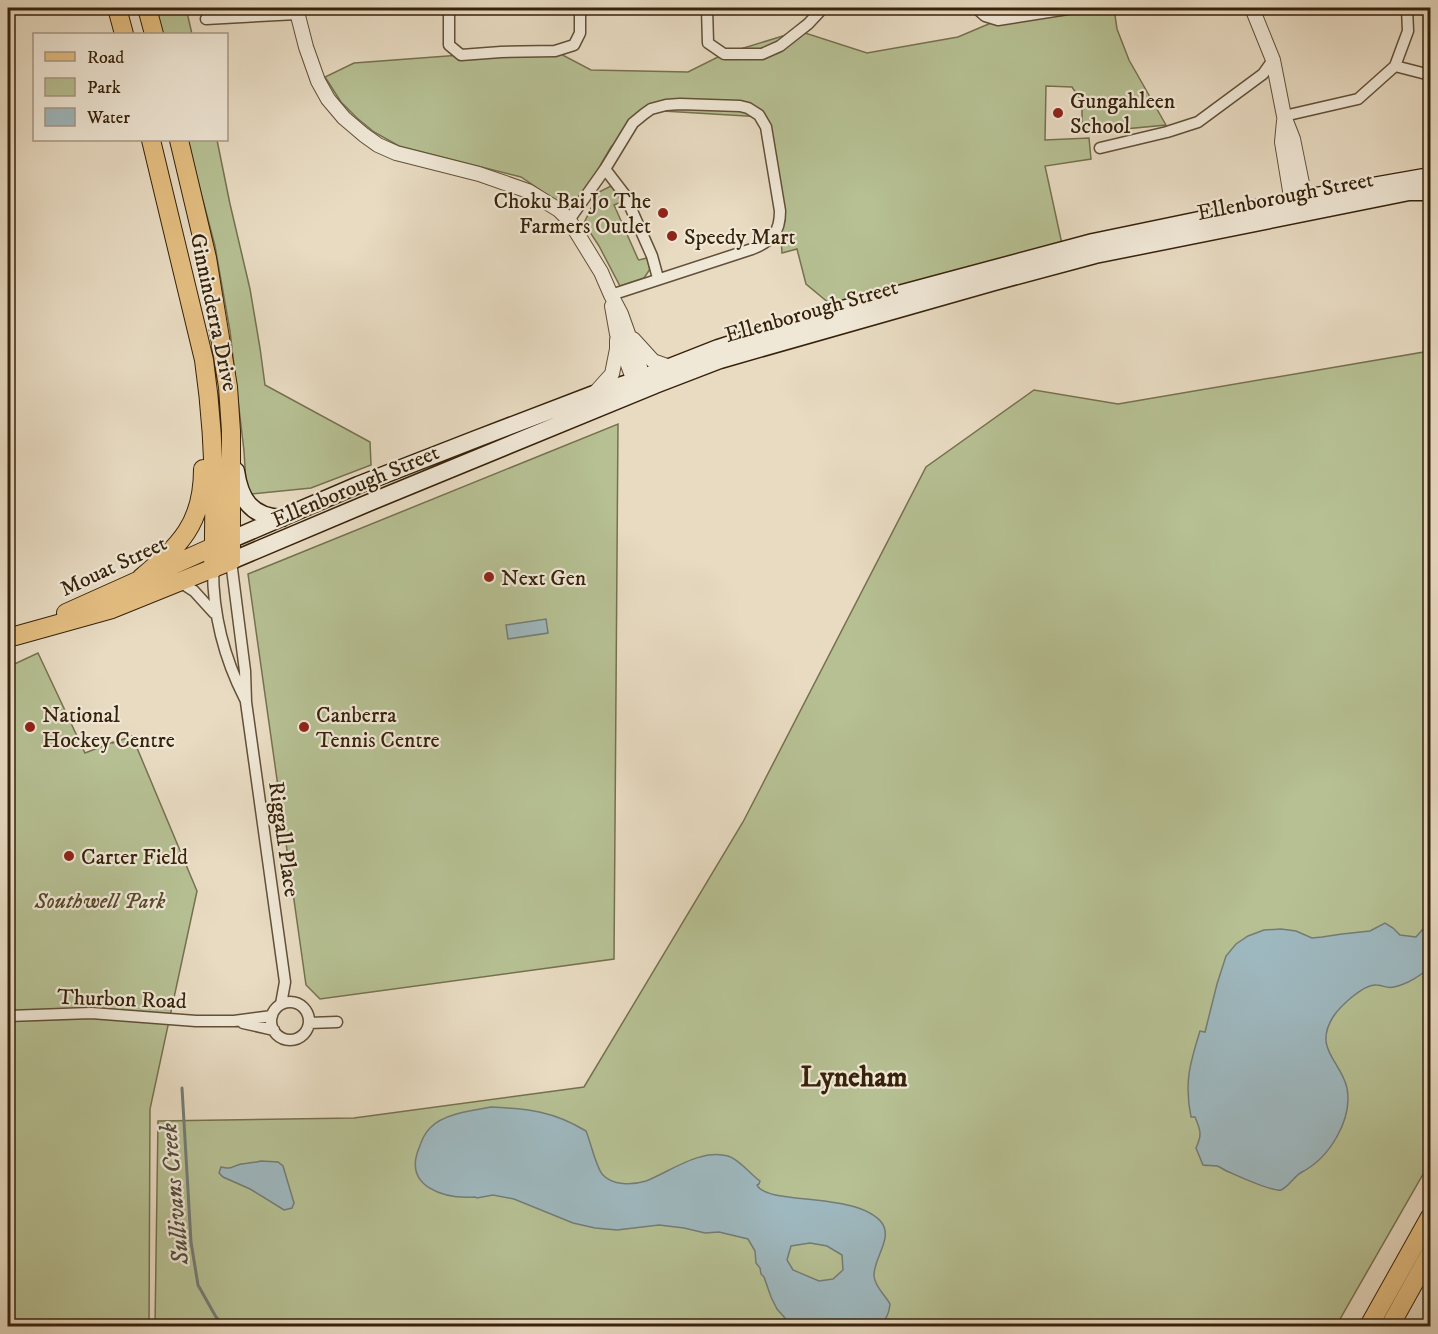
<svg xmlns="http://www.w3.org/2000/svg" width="1438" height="1334" font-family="'IM FELL DW Pica',serif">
<rect width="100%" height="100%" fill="#e8dbc2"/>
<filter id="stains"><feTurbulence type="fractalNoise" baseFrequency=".00333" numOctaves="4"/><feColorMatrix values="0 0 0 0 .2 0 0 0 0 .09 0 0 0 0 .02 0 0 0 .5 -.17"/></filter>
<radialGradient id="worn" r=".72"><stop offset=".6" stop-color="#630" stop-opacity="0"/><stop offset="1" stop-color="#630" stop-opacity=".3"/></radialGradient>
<path fill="#b6c093" stroke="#76714e" stroke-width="1.5" d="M155 8H186L192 34H161Z
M1063 8H1114L1117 29 1129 60 1166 125 1093 132 1082 128V102L1072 87 1046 86 1045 140 1089 138 1091 159 1045 166 1062 244 830 304 806 284 797 249 782 253 780 224 763 117 646 110 611 147 578 204 565 205 555 200 521 177 399 146 374 132 357 118 341 102 325 77 354 63 501 52 555 51 591 70 688 72 724 54 799 31 867 53 958 37 998 20Z
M187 140H217L230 204 250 289 260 348 265 385 370 442 371 465 311 488 251 494 246 484 244 451 230 331 215 246Z
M611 186 618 194 621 202 614 205 638 259 639 260 647 258 650 269 644 278 620 286 599 246 584 223 599 192Z
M1430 351V1162L1336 1326H155L158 1121 354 1118 584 1087 743 822 926 467 1034 390 1118 404Z
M618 424 614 959 320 999 306 985 248 574Z
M38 653 85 753 113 742V743L132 736 197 891 150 1109 149 1326H8V667Z"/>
<path fill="#9eb8bf" stroke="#747c77" stroke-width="1.5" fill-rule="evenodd" d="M546 619 548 633 508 639 506 625Z
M1430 921V968C1419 976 1408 984 1394 987 1387 989 1383 985 1376 985 1364 984 1340 1006 1333 1017 1313 1049 1341 1061 1347 1088 1353 1120 1329 1158 1302 1172 1294 1176 1289 1187 1281 1190 1273 1192 1238 1176 1229 1172 1225 1171 1221 1167 1217 1166 1212 1165 1208 1166 1203 1165L1196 1148C1202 1135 1201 1131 1195 1117H1191C1184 1083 1190 1063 1200 1031L1205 1032 1217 984 1226 956 1236 944 1248 936 1264 930 1281 929 1296 931 1312 938 1322 937 1342 934 1370 931 1385 923 1393 928 1400 935 1416 937Z
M491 1107C529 1109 553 1111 586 1131 591 1143 595 1164 602 1174 612 1186 633 1185 646 1181 669 1172 701 1148 728 1156 739 1159 750 1174 760 1181L759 1184 757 1185C767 1206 857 1191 882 1223 893 1239 873 1259 874 1276 875 1287 885 1295 890 1304 889 1314 885 1323 876 1326H792L777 1309 771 1297 764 1277 761 1274 760 1268 756 1263 755 1251 748 1239 719 1232 705 1233 684 1228 659 1225 617 1230 595 1228 573 1223 514 1199 493 1195 477 1198 475 1197C444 1199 403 1187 419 1148 421 1142 425 1133 430 1128 443 1114 473 1110 491 1107ZM810 1243 827 1246 842 1255 843 1270 833 1279 819 1281 793 1270 787 1260 791 1246Z
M261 1161 278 1162 283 1166 294 1203 292 1208 284 1210 250 1189 223 1177 219 1173 221 1167C232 1170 232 1166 241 1164 248 1163 254 1163 261 1161Z"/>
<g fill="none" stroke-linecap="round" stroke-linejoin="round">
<path stroke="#747c77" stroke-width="3" d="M182 1088 191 1242 198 1285 216 1317 225 1326"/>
<g stroke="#625038" stroke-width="13">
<path id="minor" d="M449 8V45L461 55 501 52 555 51 574 45 580 33V8
M707 8 708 43 724 54H762L780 46 799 31 808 24 823 8
M976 8 985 16 998 20 1074 8
M206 19 297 14
M1395 66 1430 75
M1284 116 1358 99 1395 66 1408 31 1407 8
M1100 148 1167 132 1198 122 1263 74 1273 60
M605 169 625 195 652 256 658 278
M569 220 605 169 633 123 644 114 651 109 666 105 680 104 740 106 748 108 759 115 766 127 780 211C780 233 772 241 752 249L611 295
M231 561 245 671 246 702 285 982 281 1004
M213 569C213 615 224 658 245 699
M180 582 194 591 214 613
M271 1021a19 19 0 1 1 38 0a19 19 0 1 1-38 0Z
M8 1016 91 1013 196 1021H234L272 1016
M243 1023 274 1030
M309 1023 337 1022"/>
</g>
<g stroke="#625038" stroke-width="16">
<path id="tertiary" d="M296 8 306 47 318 81 328 99 344 118 364 135 378 145 396 153 479 174 528 191 559 210 569 220 601 272 611 295 621 314 647 387
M1252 8 1273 60 1284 116 1293 139 1307 208
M1284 121 1282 142 1293 209
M612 306 617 334 637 390
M633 339 653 361 670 367
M594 394 612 374 617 349V340"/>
</g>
<g stroke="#36220a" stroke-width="19">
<path id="secondary" d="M236 471C240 499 251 517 282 518
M230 540 358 485 476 439 594 394 634 381 718 348 824 314 1093 242 1305 198 1430 176
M231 561 373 501 655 385 720 360 994 282 1095 255 1409 192H1430"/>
</g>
<g stroke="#36220a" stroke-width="20">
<path id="primary" d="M117 8 124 34
M147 8 154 34
M151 140 204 360C214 429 216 499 213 569
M141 578C180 545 203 524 203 469
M66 613 222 543
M15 636 112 609 231 561V431L228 387 207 258 179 140"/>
</g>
<g stroke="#36220a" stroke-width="20">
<path id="trunk" d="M1369 1326 1430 1217
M1390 1326 1430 1254"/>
</g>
<use href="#minor" stroke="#f0e8d7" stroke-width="10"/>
<use href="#tertiary" stroke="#f0e8d7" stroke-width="14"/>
<use href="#secondary" stroke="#f0e8d7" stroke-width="16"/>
<use href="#primary" stroke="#e4be81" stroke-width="18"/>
<use href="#trunk" stroke="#e4be81" stroke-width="18"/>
</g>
<g fill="#8f2418" stroke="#f0e8d7" stroke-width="2">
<circle cx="1058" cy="113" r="6"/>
<circle cx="663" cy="213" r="6"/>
<circle cx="672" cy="236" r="6"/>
<circle cx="489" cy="577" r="6"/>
<circle cx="30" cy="727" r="6"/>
<circle cx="304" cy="727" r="6"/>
<circle cx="69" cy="856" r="6"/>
</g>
<g text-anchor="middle" stroke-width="4.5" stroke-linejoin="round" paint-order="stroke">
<g font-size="22" fill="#36220a" stroke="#f0e8d7" text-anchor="start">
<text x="1070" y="108">Gungahleen<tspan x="1070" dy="25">School</tspan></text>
<text x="651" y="208" text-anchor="end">Choku Bai Jo The<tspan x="651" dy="25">Farmers Outlet</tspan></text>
<text x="684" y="244">Speedy Mart</text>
<text x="501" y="585">Next Gen</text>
<text x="42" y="722">National<tspan x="42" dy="25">Hockey Centre</tspan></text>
<text x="316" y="722">Canberra<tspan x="316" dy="25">Tennis Centre</tspan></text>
<text x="81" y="864">Carter Field</text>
</g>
<g font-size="22" fill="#36220a" stroke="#f0e8d7">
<text transform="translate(1285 195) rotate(-11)" y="8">Ellenborough Street</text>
<text transform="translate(811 310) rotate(-16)" y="8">Ellenborough Street</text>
<text transform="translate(215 312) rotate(78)" y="8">Ginninderra Drive</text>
<text transform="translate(355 485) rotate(-23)" y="8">Ellenborough Street</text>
<text transform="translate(113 565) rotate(-25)" y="8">Mouat Street</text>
<text transform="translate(285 839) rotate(82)" y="8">Riggall Place</text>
<text transform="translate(122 998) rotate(2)" y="8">Thurbon Road</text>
</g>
<g font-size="22" font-style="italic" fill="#564a2c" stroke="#f0e8d7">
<text x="100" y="908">Southwell Park</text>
</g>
<g font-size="24" font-style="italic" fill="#554f40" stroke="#f0e8d7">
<text transform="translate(174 1194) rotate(-95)" y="8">Sullivans Creek</text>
</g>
<g font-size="28" font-weight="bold" fill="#36220a" stroke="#f0e8d7">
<text x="854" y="1086">Lyneham</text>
</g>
</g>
<rect width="1438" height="1334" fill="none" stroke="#e8dbc2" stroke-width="30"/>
<rect x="9" y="9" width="1420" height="1316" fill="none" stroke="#36220a" stroke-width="3"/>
<rect x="15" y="15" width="1408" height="1304" fill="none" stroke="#36220a" stroke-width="1.5"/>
<rect x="33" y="33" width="195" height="108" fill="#f0e8d7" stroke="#a69985" stroke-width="1.5"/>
<rect x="45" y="52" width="30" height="9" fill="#e4be81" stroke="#a69985" stroke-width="1.5"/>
<text x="87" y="63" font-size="18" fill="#36220a">Road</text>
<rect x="45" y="78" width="30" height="18" fill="#b6c093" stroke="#a69985" stroke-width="1.5"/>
<text x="87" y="93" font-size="18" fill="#36220a">Park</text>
<rect x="45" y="108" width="30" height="18" fill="#9eb8bf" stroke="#a69985" stroke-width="1.5"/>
<text x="87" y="123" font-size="18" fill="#36220a">Water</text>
<rect width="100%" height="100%" filter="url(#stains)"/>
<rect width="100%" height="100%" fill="url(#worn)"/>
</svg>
